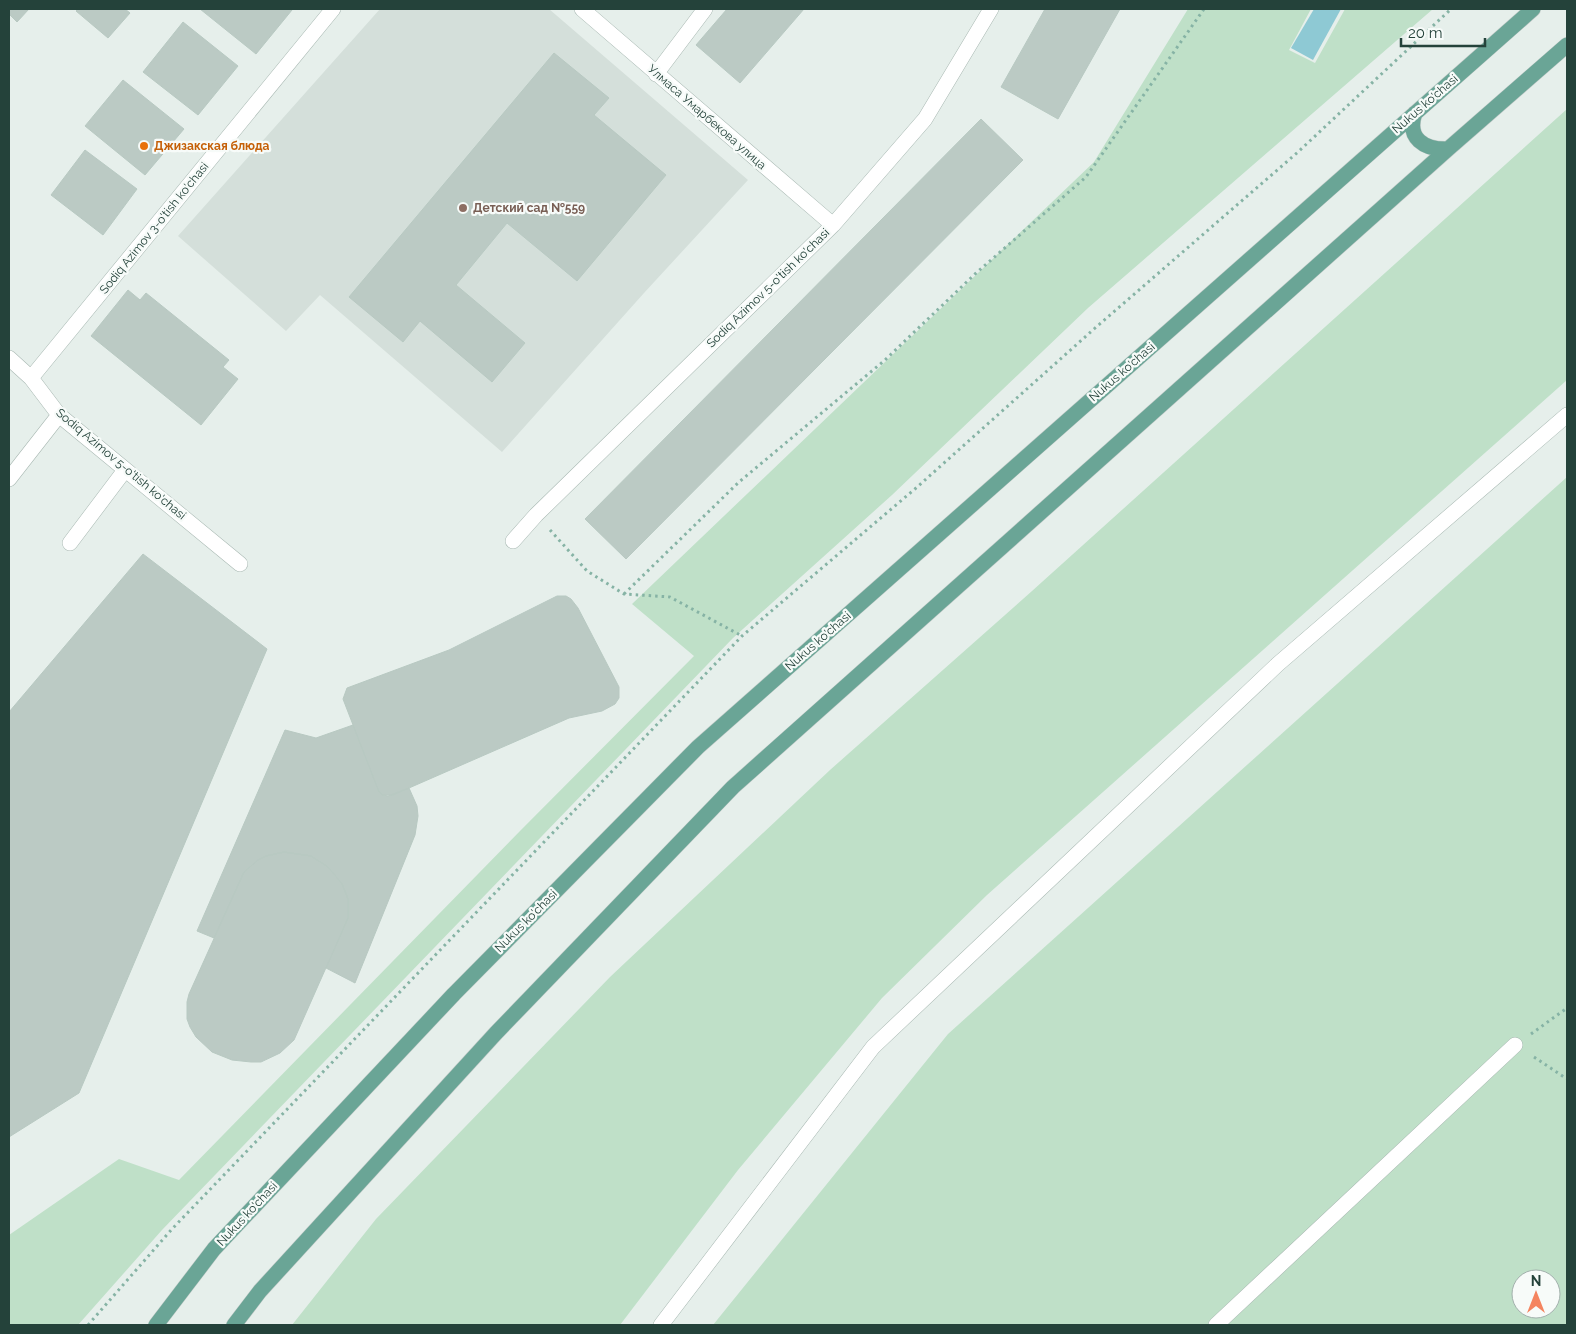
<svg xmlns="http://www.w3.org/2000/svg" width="1576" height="1334" font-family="Raleway,sans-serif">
<rect width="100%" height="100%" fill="#e6efeb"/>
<path fill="#d4dfda" d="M380 9H549L748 180 644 293 502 452 320 295 286 331 178 236Z"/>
<path fill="#bfe0c8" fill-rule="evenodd" d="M1188 9H1311L1289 50 1315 63 1345 9H1433L1088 308 892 495 733 638 162 1230 78 1325H9V1235L119 1159 179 1180 520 831 694 656 632 604 1094 162Z
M1567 109V380L987 895 882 998 738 1170 620 1325H292L376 1219 610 977 830 770 1032 591Z
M1567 477V1325H713L948 1034ZM1521 1279H1551V1309H1521Z"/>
<path fill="#8ec9d4" d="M1314 9H1341L1313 60 1291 48Z"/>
<path fill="#bbcac4" stroke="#b8c9c2" d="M9 9H29L17 22 9 14Z
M78 9H125L130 13 108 38 76 11Z
M200 9H291L292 10 256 54Z
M727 9H804L740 83 696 45Z
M1045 9H1120L1058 119 1001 87Z
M183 22 238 66 198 115 143 72Z
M554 53 609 98 594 115 666 175 577 281 507 223 456 285 525 343 492 382 420 321 403 342 349 297Z
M123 80 184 129 145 175 85 126Z
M981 119 1023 160 626 559 585 519Z
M85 150 137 189 103 235 51 195Z
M128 290 140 300 146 293 229 360 223 367 238 379 201 425 91 336Z
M143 554 267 649 79 1093 9 1137V712Z
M557 596H566L571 599 578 608 619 687V698L615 704 602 711 569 718 393 795H383L379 792 343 699 347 688 449 650Z
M353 725 379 792 383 795 388 796 409 788 417 806 418 816 415 835 355 983 326 968 348 918V899L342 884 335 875 328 867 311 856 284 852 266 856 258 860 244 872 214 938 197 931 285 730 316 738Z
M284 852 311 856 328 867 342 884 345 891 348 899V918L294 1040 280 1053 261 1062H251L232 1060 212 1052 196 1037 190 1027 187 1019V1002L189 994 244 872 258 860 266 856Z"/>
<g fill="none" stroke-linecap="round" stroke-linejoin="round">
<g stroke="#a8b8b2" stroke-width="16">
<path id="minor" d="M582 9 833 225
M656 74 705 9
M9 358 31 378 59 415 240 564
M31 378 333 9
M9 479 59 415
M513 541 536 515 833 225 925 119 991 9
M70 543 125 470
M661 1325 873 1047 1278 664 1567 415
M1216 1325 1515 1045"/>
</g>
<g stroke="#c2cac8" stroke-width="16">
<path id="major" d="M1415 113C1406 138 1424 150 1448 149
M156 1325 214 1249 454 994 698 747 1533 9
M234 1325 260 1291 496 1033 733 787 1448 149 1567 45"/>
</g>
<path stroke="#86b3a5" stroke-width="3" stroke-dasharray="2.5 4" stroke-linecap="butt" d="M550 530 587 571 624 594 670 597 742 636
M624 594 739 482 885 360 975 274 1086 177 1204 9
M1531 1034 1567 1008
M1534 1057 1567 1079
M88 1325 172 1229 742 636 916 488 1094 329 1298 152 1451 9"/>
<use href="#minor" stroke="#fff" stroke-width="15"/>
<use href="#major" stroke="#6aa596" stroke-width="15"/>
</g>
<circle fill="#e8710a" stroke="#f7fbf9" stroke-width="2" cx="144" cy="146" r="5"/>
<circle fill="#8d6e63" stroke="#f7fbf9" stroke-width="2" cx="463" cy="208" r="5"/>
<g text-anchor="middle" stroke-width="4.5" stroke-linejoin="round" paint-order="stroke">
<g font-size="12" fill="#24423a" stroke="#f7fbf9">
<text transform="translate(1425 104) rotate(-41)" y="4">Nukus ko'chasi</text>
<text transform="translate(707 117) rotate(41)" y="4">Улмаса Умарбекова улица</text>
<text transform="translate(154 228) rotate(-51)" y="4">Sodiq Azimov 3-o'tish ko'chasi</text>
<text transform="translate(768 288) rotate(-44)" y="4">Sodiq Azimov 5-o'tish ko'chasi</text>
<text transform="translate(1122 372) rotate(-41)" y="4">Nukus ko'chasi</text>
<text transform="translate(121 464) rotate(40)" y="4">Sodiq Azimov 5-o'tish ko'chasi</text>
<text transform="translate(818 641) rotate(-41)" y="4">Nukus ko'chasi</text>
<text transform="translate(526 921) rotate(-45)" y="4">Nukus ko'chasi</text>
<text transform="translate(247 1214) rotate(-47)" y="4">Nukus ko'chasi</text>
</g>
<g font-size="12" font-weight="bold" fill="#c56008" stroke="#f7fbf9" text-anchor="start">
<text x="154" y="150">Джизакская блюда</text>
</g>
<g font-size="12" font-weight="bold" fill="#785e54" stroke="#f7fbf9" text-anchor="start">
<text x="473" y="212">Детский сад №559</text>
</g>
</g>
<rect width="1576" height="1334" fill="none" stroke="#24423a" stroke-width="20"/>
<g transform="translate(1536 1294)"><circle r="24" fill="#f7fbf9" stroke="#a3b1ad"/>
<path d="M0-4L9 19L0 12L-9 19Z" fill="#f4845f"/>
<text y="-8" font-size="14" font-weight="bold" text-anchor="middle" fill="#24423a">N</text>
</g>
<path d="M1401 38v8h84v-8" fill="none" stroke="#24423a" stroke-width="2.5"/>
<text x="1408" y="38" font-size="15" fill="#24423a" stroke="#f7fbf9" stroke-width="4" paint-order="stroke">20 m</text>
</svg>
